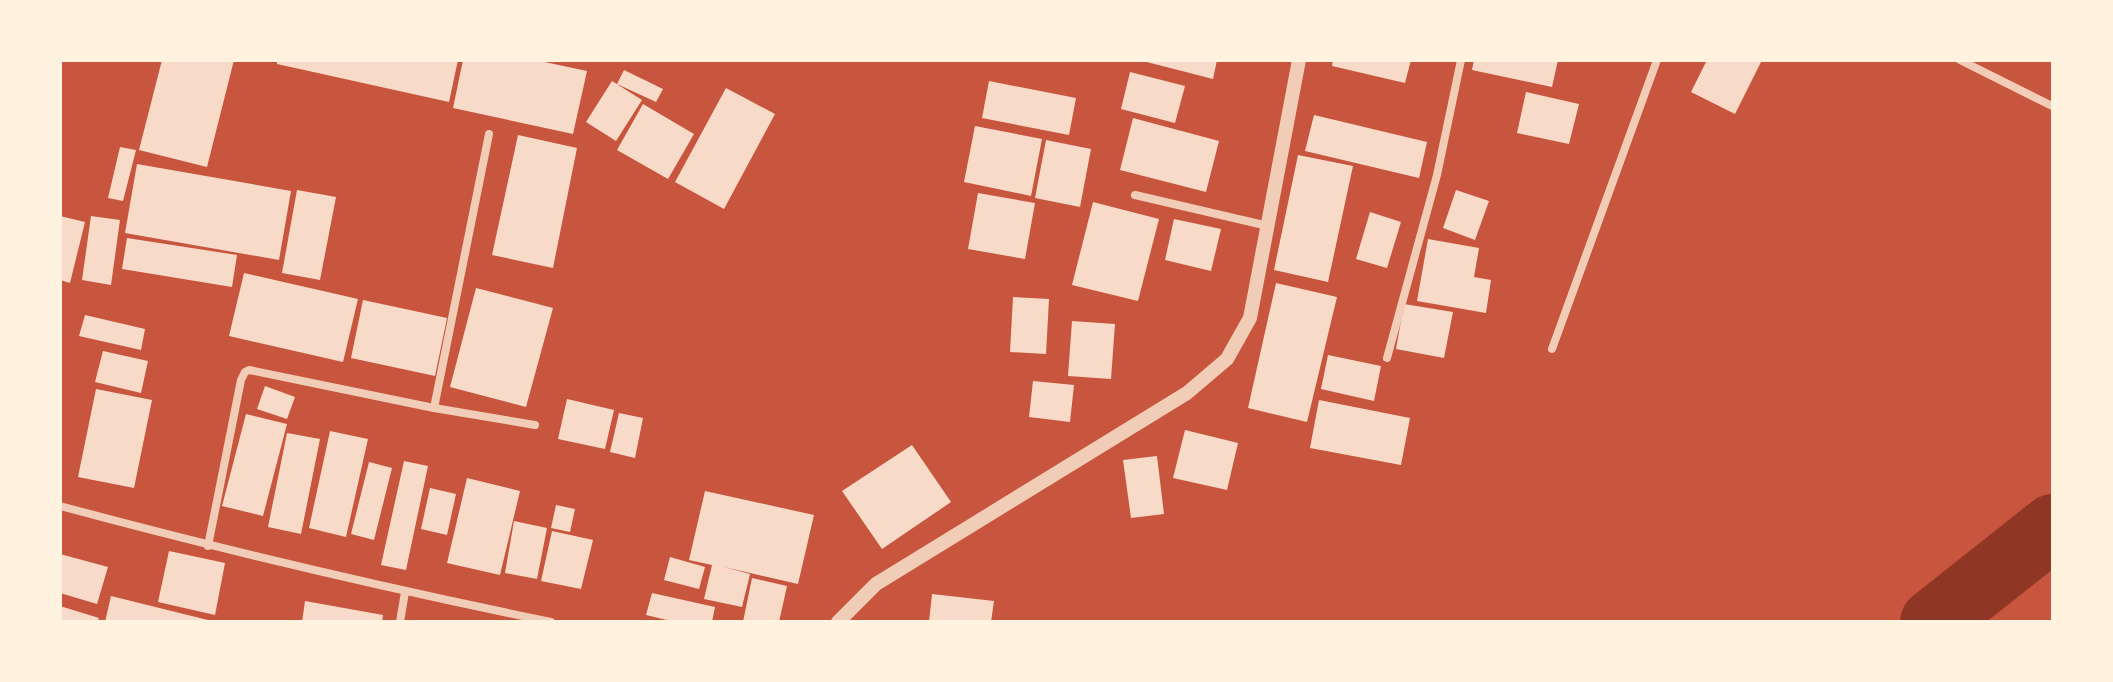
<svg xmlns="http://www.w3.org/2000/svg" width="2113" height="682" font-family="Roboto,sans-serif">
<rect width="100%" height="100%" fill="#c8553d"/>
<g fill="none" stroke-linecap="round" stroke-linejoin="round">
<path stroke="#8f3625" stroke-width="66" d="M1933 622 2053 527"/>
</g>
<path fill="#f7dbc8" d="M162 60H234L207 167 139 150Z
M277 60H458L449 102 277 64Z
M463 60H535L587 71 573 134 453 108Z
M1139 60H1217L1213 79Z
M1333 60H1411L1405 83 1332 66Z
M1474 60H1558L1552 87 1472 70Z
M1707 60H1762L1735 114 1691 92Z
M624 70 663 89 656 102 617 84Z
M1130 72 1185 86 1175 123 1121 109Z
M612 81 642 100 616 141 586 122Z
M989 81 1076 98 1069 135 982 118Z
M726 88 775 114 724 209 675 182Z
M1526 92 1579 104 1569 144 1517 133Z
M643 104 694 134 668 179 617 150Z
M1314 115 1427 142 1419 178 1305 151Z
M1133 118 1219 141 1206 192 1120 170Z
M975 126 1042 139 1031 196 964 182Z
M518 135 577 148 553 268 492 255Z
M1046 140 1091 149 1080 207 1035 198Z
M120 147 136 150 123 201 108 198Z
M1298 155 1353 166 1328 282 1274 270Z
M137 164 291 191 279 260 125 233Z
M297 190 336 197 320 280 282 273Z
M1456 190 1489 201 1475 240 1443 228Z
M978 193 1035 203 1025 259 968 249Z
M1093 202 1159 219 1138 301 1072 285Z
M1370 212 1401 222 1387 268 1356 259Z
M60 216 85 222 70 283 60 280Z
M91 216 120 220 111 285 82 280Z
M1174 219 1221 229 1211 271 1165 260Z
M127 238 237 255 232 287 122 269Z
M1428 239 1479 248 1474 277 1491 280 1486 313 1417 301Z
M244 273 358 299 343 362 229 336Z
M1276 283 1337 297 1307 422 1248 408Z
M476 288 553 308 526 407 450 387Z
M1013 297 1049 299 1046 354 1010 352Z
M363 300 447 318 435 376 351 358Z
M1404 304 1453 312 1444 358 1396 349Z
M85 315 145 329 141 350 79 336Z
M1072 321 1115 324 1111 379 1068 376Z
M103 351 148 361 141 393 95 382Z
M1328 355 1381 366 1374 401 1321 389Z
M1033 381 1074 385 1070 422 1029 417Z
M265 386 295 397 287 419 257 409Z
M96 389 152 400 134 488 78 477Z
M567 399 614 410 605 449 558 439Z
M1319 400 1410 418 1401 465 1310 448Z
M619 413 643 418 635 458 610 452Z
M246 414 287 424 263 516 222 506Z
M1185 430 1238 443 1227 490 1173 478Z
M330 431 368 439 346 537 309 528Z
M287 433 320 439 301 534 268 527Z
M912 445 951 502 882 549 842 491Z
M1157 456 1164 514 1131 518 1123 460Z
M404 461 428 466 406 570 381 565Z
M369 462 392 468 374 540 351 534Z
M467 478 520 491 500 575 447 563Z
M430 488 456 494 447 535 421 529Z
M705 491 814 515 798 584 724 567 750 574 742 607 704 599 712 565 689 560Z
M556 505 575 509 570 532 551 528Z
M514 521 547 528 537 579 505 573Z
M552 531 593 540 581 589 541 581Z
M169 551 225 563 215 615 158 602Z
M60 554 108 567 97 604 60 593Z
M670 557 705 567 699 589 664 580Z
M752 578 787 586 779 622H743Z
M652 593 715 607 712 622H675L646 615Z
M932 594 994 601 991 622H929Z
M111 596 212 621V622H105Z
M305 601 383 615 382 622H302Z
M60 606 99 618 97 622H60Z"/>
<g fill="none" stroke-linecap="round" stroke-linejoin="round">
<path stroke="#f1ccb7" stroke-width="8" d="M1960 60 2052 106
M1135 195 1268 226
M1552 349 1657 60
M1387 358 1437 175 1461 60
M434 408 489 134
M60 506C223 550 386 588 551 622
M208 546 241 380 245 372 249 370 434 408 535 425
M400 622 405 592"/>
<path stroke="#f1ccb7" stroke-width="14" d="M838 622 876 584 1187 393 1227 359 1250 318 1299 60"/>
</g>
<rect width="2113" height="682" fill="none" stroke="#fff3e0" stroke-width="124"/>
</svg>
